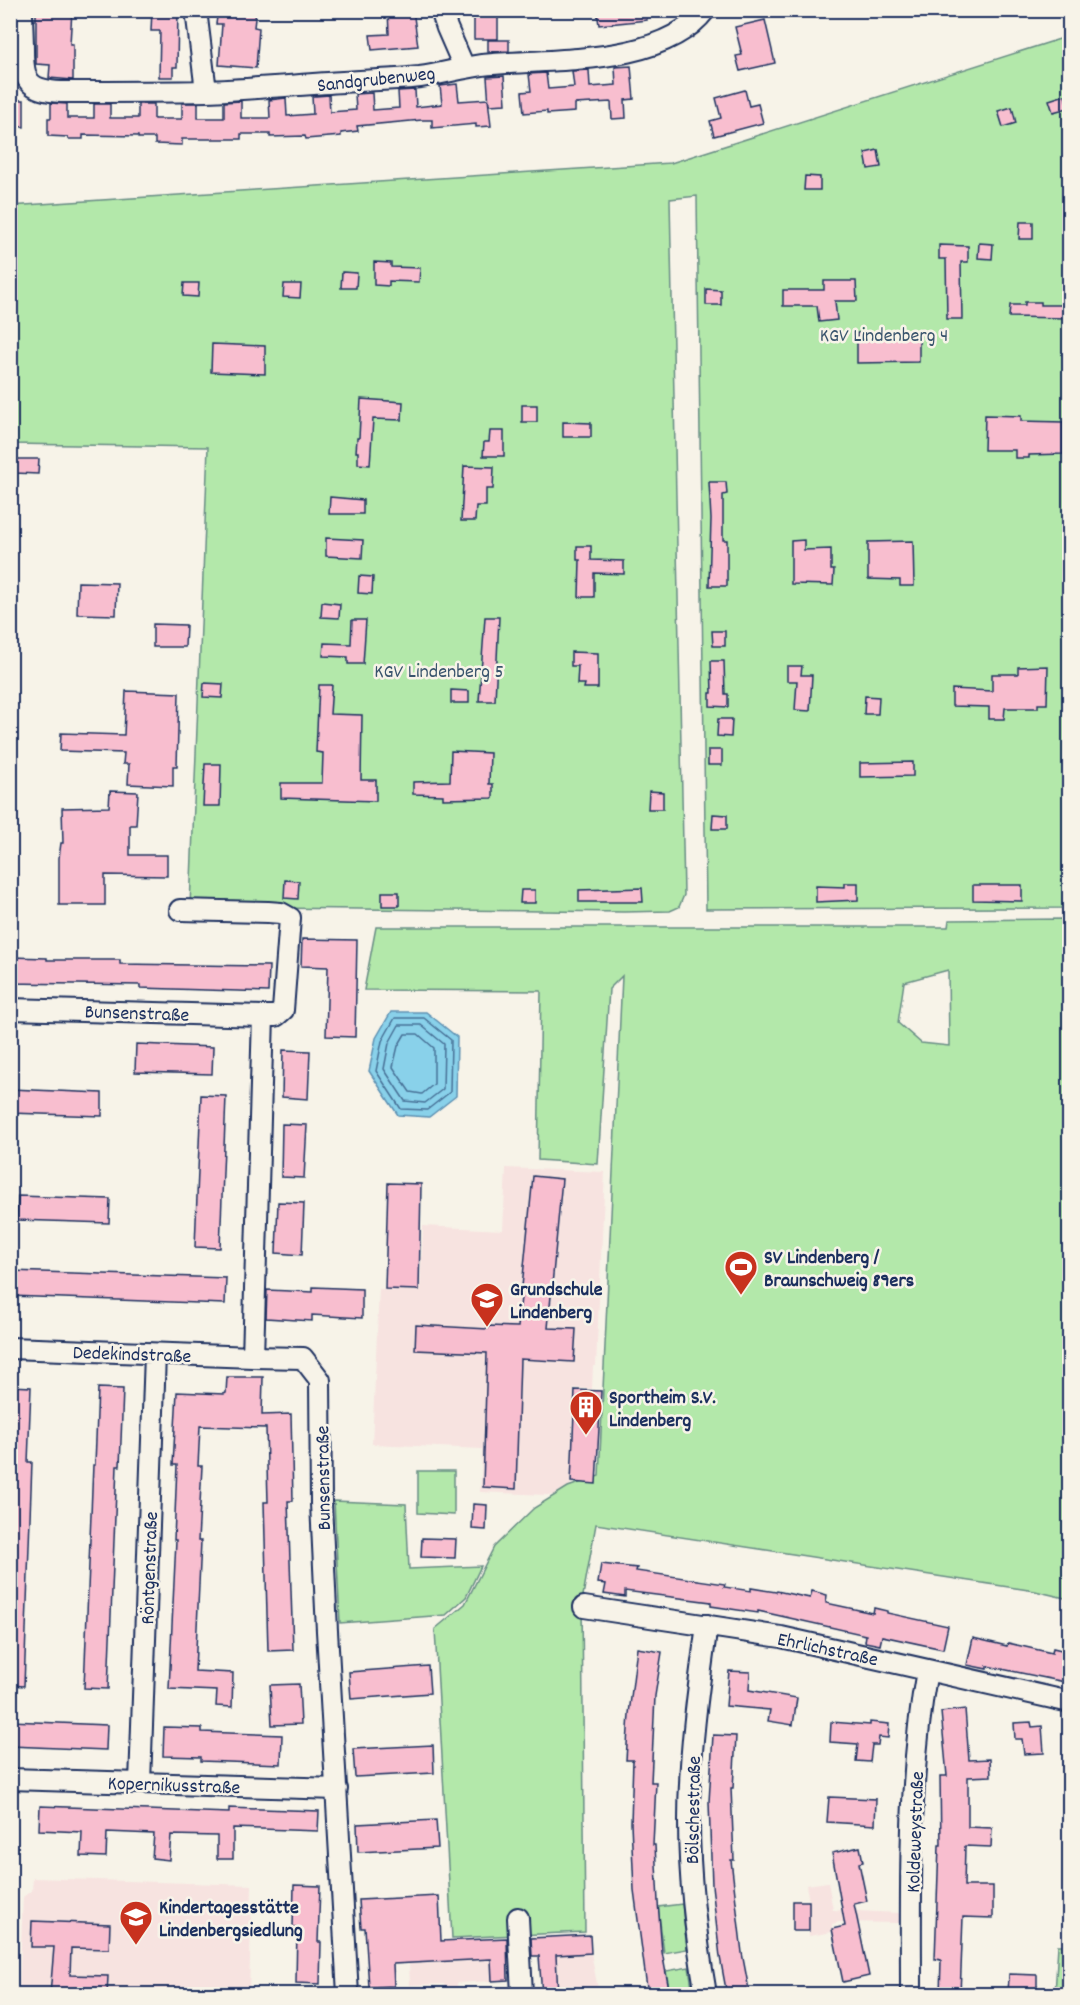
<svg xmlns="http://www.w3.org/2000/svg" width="1080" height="2005" font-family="Dekko,sans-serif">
<rect width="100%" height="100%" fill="#f7f3e8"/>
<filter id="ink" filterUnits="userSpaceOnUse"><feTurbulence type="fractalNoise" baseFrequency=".0167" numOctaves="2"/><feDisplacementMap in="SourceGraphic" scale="12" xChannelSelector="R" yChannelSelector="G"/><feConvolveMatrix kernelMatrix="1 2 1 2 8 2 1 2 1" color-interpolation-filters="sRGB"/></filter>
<g filter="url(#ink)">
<path fill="#f7e3e0" d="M506 1168 605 1172 596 1366H593L592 1389 574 1388 570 1496 480 1492 482 1449 372 1444 379 1289 420 1291 423 1226 503 1230Z
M33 1878 252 1885 249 1994H19L23 1897 32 1890Z
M828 1882 833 1910 900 1913 899 1923 839 1922 832 1924V1932L809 1936V1901L806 1885Z
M591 1953 599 1994H558L556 1955Z
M491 1959 492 1981 457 1983V1988L445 1989 444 1984 410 1985 409 1963Z"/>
<path fill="#b3e8aa" stroke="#678c84" stroke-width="1.5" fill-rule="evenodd" d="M1069 36V908L706 909 697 196 670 199 684 895 679 907 670 911 624 912 190 907 208 447 11 444 10 206 671 163Z
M1069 919V1599L1035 1591 596 1524 582 1601 585 1932 452 1938 435 1629 465 1604 494 1547 534 1508 568 1487 599 1476 622 976 609 989 598 1164 538 1160 541 991 364 990 376 927H948L949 920ZM948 970 949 1046 921 1043 898 1023 904 982Z
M418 1471H454V1515L418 1513Z
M334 1501 406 1504 409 1569 481 1566 466 1597 446 1615 340 1623Z
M682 1904 687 1949 664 1953 658 1907Z
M1058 1945H1069V1988H1057V1994H1055Z
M689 1967 693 1994H670L666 1971Z"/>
<path fill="#89d1ea" stroke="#5d90b2" stroke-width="1.5" d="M391 1012H426L457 1037 456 1096 429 1117 398 1115 369 1071 376 1038Z"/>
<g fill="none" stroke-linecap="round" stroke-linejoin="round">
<path stroke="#477096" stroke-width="1.5" d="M395 1018H424L451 1040 450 1092 427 1110 401 1109 376 1071 382 1041Z
M399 1025H421L444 1044 443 1089 425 1103 405 1101 384 1069 389 1043Z
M405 1034H418L434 1048V1084L422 1094 410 1092 393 1067 398 1046Z"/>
</g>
<path fill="#f8becf" stroke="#1b2f5e" stroke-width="1.5" d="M36 10H72L70 44H73V80L49 78 50 65 36 64Z
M152 10H178L177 67H173V77H159L160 31H151Z
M218 10H256L254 27 259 28 256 68 219 65 222 24H216Z
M388 10H413L418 46 372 50 370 35 389 34Z
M474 10H498V39H474Z
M646 10 647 20 599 25 597 11Z
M765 20 775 63 740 71 736 56 742 55 735 27Z
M488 40H509V51L488 52Z
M631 66 634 99 625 100 626 118 612 119 611 102 575 104V112L547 114V111L524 113 522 92 531 91 529 74 546 73 548 89 574 87 572 71 589 70 590 87 616 85 615 67Z
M504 76 506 104 489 105 487 77Z
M457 84 459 101 488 99 491 126 476 127V124L432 128V120H422L357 126 358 131 341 133V136L306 139 305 136 270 137V134H241V139H182V145L155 144V138H138V136L83 135V139H68V137L48 136V118H51V103L67 104V118H94V104H110V118H138V104H154V119H182V103H198V118H224V102L241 101V118H270L269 100 286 98 287 116 313 114 312 96H316L329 95 330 112 356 110 355 94 372 93 373 110 399 108 398 91 415 90 416 107 442 104 440 86Z
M745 90 749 106 758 104 763 123 714 136 710 121 721 118 716 98Z
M1065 95 1068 108 1053 112 1049 100Z
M10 100H24V127L10 126Z
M1012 107 1016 123 1003 127 998 111Z
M878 150 881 167 868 169 865 153Z
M805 176 820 177V190H804Z
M1020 222H1033V239H1019Z
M979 243 993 244 992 259 978 258Z
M939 245 968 246V262H961L962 319H947L946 259H939Z
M374 262 391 263V267L420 268 419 282 389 281V286L374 285Z
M342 272 357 273 356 288H341Z
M824 281H856L857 301H835L837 320 819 322 817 306H783V290H824Z
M184 283H199L198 297 183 296Z
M284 284H301L300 298 283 297Z
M706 289 721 290V305H706Z
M1025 302H1041V305H1069L1068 318 1009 317 1010 305H1025Z
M919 332V362L857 363V333Z
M212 344 265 346V374L211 372Z
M361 399 403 402 402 420 373 419 370 465 358 464V452H356L357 438H359Z
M522 405H537V422H522Z
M985 415 1021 416V421L1063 422V454L1029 455V458H1015V450H984Z
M563 422 591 423V437H563Z
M490 431H504V456H483L484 442H489Z
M16 459H39L38 474 15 473Z
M464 466 494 467 493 489H486V506H476L475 521H461Z
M709 482H726L727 494 723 495V540H727V586H709L711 519Z
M330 497 363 500V514H329Z
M326 538 363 540 362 558 326 556Z
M804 540V550L831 549V570H834L833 585 791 584V541Z
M913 541 914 586H900V580L868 579V542Z
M577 546H591V560L624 561V574L594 573V597H579L580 560H577Z
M359 576 373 577 372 594 358 593Z
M78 582 117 583 116 615 77 614Z
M322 602 340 604 339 618 321 617Z
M485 617H499L495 701H479Z
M352 620H366L363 664H348V657L323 656 324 643 351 644Z
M153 624 186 625 185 647H153Z
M712 631H725V646H713Z
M571 652 598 653V688H584L585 684H577L578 666H571Z
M711 661H724L725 694H728V707L710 706V693H712Z
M787 666H802L801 675H812L810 711 795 710 797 681H787Z
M1048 666 1047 704H1038V708H1005L1004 719H989V707L952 706V689L992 691V674H1018V667Z
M204 683 223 684 222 698 203 697Z
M319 685H332L330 714 362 715 361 780H376V801L281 798V783H322L323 753 316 752Z
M451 690 469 691V703H451Z
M126 691 179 693 177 766H173V786L128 784 129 764H123L124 753 60 751 61 733 124 735Z
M865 696 879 697 878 714H864Z
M718 719H732L731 737 717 736Z
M708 750H722V765H708Z
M451 751 490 753 489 784H493V798L443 799V795L413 794V782L450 781Z
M913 762V776L860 777V763Z
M205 764H221L220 806H203Z
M110 791 138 792 136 825H130V855H167V876L105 875V905H59V858L61 843H63L62 808 109 807Z
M649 791 663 792V809H648Z
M713 814 727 815V829H712Z
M285 880 299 881 298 899 284 898Z
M845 883H858V900L816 902V886L845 887Z
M973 885H1022V901L973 900Z
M642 888 643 902H579V890Z
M521 890H535V903H520Z
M382 892H399V906H382Z
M302 939 357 940 355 1037 326 1036 328 967 301 966Z
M10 957 47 958V960H120V964L269 966 268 992 140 988V985L10 983Z
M136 1044 213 1047 212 1074 135 1072Z
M283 1050 310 1051 308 1099 282 1097Z
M10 1089 102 1093V1116L10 1113Z
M201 1095 226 1096 220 1248 195 1247Z
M282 1124 307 1125 304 1178 281 1177Z
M533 1176 562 1179 548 1328 576 1329 574 1362 520 1359 516 1489 483 1487 487 1353 415 1350 416 1325 488 1329 489 1326 518 1327Z
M388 1183 421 1184 419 1290 385 1289Z
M18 1196 110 1199 109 1223 17 1220Z
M278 1202 304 1203 302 1255 276 1253Z
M10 1271 226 1278 225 1304 10 1296Z
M313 1287 362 1289V1318L312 1315V1321L266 1318 267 1290 313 1292Z
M227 1377H263L262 1415 291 1414 293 1501H288L293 1650 268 1651 264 1502H268L266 1428 200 1426 198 1466H202L198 1541H201L195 1671 233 1673 232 1707 216 1706 217 1691 169 1689 176 1540H174L177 1465H173L177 1392 224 1394 226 1393Z
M10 1386 31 1387 28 1462H32L24 1686 10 1685Z
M98 1388 123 1389 120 1466H117L108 1689 84 1688 93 1465H95Z
M575 1390 601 1391 596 1484 571 1482Z
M473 1504 487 1505 486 1530 472 1529Z
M422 1538 456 1539 455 1558 421 1557Z
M601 1564 637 1568 636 1571 725 1584 724 1587 751 1591V1588L776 1592 777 1591 810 1598 812 1591 827 1595 826 1603 873 1613 874 1608 887 1611V1613L948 1626 943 1649 882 1636 880 1645 865 1642 866 1635 758 1611V1613L711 1606V1602L625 1591V1597L604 1594 606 1584 598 1583Z
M973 1638 1007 1646 1008 1643 1052 1653 1053 1648 1070 1652V1683L987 1666V1669L967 1665Z
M637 1648 662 1652 655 1696 651 1782H656L653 1845H655L658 1902 662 1952 670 1995H648L634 1890 631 1823 633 1760H626L629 1714Z
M428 1666 430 1693 351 1699 349 1672Z
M729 1671 750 1672 749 1690 797 1698 793 1725 768 1721 770 1710 726 1706Z
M299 1684 301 1724 272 1725 270 1685Z
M965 1709 969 1760 990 1759 991 1776 968 1777V1827L992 1828 991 1847 965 1846 964 1886H993V1918L963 1917 960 1995H940L941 1960 935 1959 939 1845H941L940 1776H947L941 1712Z
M10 1721 107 1725 106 1750 10 1746Z
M831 1722 870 1725V1722L889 1724 888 1738 879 1737 878 1745H872L870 1762 856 1761 858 1744 830 1742Z
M1031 1722 1032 1727 1042 1726 1044 1753 1024 1754 1022 1739H1015L1014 1723Z
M164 1727 202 1728V1732L282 1735 281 1764 201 1761V1757L163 1756Z
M713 1735 736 1736 733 1788H731L734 1860H731L742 1953 750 1995H727L720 1957 712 1885 709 1802Z
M433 1745 434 1773 355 1777 353 1749Z
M829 1797 876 1799 875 1825 827 1822Z
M40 1806 229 1813V1808L319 1811 318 1831 233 1828V1859H217V1836L171 1835 169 1860 152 1858 154 1834 107 1832 106 1857 81 1856 82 1832 39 1830Z
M436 1820 438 1848 358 1852 357 1824Z
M860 1847 863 1862 859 1863 867 1901 854 1904 869 1976 843 1982 832 1929 845 1926 832 1853Z
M294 1885 320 1886 318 1942H321L320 1984 296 1983 297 1928H293Z
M439 1896 441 1941 507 1938 508 1980 492 1981 491 1959 393 1964 394 1986 369 1987 365 1928H361L359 1900Z
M793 1901H809V1931H793Z
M32 1921 110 1924 109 1949 71 1948 70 1975 108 1976 107 1995H50L54 1947H31Z
M590 1935 591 1953 556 1955 558 1995H542L539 1956H532L531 1938Z
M1009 1974 1037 1975V1995H1008Z"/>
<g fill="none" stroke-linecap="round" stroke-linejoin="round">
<g stroke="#1b2f5e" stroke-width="24">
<path id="minor" d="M22 10C22 24 23 37 23 50 23 81 28 90 61 92 110 92 158 92 207 91 252 89 297 85 343 82 368 80 394 80 420 77 441 74 461 68 482 65 547 58 662 67 705 10
M196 10 206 91
M441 10 447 28 464 67
M180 910 268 912 281 913 290 918 283 1010 276 1016H263
M10 1009 263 1016 253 1357 303 1358 320 1380 321 1503 327 1631 348 1994
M10 1348 253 1357
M584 1607 781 1637 1070 1702
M10 1779 337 1789
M140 1783 155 1354
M518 1918 522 1994
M706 1994C696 1937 689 1879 689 1821 689 1755 698 1690 707 1625
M911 1994C911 1887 908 1776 927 1670"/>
</g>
<use href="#minor" stroke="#f7f3e8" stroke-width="20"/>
</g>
</g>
<defs>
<g id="stadium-pin" transform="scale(1.725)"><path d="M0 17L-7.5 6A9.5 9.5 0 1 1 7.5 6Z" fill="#c8321e" stroke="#f7f3e8"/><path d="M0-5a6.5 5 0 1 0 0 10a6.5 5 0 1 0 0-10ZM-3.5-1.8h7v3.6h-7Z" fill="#fff"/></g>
<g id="school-pin" transform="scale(1.725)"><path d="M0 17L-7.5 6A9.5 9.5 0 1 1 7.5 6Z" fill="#c8321e" stroke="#f7f3e8"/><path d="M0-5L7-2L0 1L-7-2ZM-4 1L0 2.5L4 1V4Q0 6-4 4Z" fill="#fff"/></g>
<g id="building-pin" transform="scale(1.725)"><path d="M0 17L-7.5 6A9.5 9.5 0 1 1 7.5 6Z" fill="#c8321e" stroke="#f7f3e8"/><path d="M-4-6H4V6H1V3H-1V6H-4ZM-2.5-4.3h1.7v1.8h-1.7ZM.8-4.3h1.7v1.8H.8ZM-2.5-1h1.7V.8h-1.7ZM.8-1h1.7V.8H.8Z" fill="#fff"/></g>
</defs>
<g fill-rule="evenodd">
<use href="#stadium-pin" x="741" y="1267"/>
<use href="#school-pin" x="487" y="1299"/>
<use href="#building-pin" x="586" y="1407"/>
<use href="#school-pin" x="136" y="1917"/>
</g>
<g text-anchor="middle" stroke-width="5" stroke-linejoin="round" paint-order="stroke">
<g font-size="20" fill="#1b2f5e" stroke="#f7f3e8">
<text transform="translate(376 78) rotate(-6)" y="7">Sandgrubenweg</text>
<text transform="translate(137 1012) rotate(2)" y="7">Bunsenstraße</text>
<text transform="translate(132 1353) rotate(2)" y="7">Dedekindstraße</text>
<text transform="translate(322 1478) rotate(-91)" y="7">Bunsenstraße</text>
<text transform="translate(148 1568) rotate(-88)" y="7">Röntgenstraße</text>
<text transform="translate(828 1648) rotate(12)" y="7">Ehrlichstraße</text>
<text transform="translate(174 1784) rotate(2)" y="7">Kopernikusstraße</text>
<text transform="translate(692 1810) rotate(-89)" y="7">Bölschestraße</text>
<text transform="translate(914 1832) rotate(-88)" y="7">Koldeweystraße</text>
</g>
<g font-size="20" fill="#39546d" stroke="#f7f3e8">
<text x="884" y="341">KGV Lindenberg 4</text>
<text x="439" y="677">KGV Lindenberg 5</text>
</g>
<g font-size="20" font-weight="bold" fill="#1b2f5e" stroke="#f7f3e8" text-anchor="start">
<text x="764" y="1263">SV Lindenberg /<tspan x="764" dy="23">Braunschweig 89ers</tspan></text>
<text x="510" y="1295">Grundschule<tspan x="510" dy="23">Lindenberg</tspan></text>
<text x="609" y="1403">Sportheim S.V.<tspan x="609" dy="23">Lindenberg</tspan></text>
<text x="159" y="1913">Kindertagesstätte<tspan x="159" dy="23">Lindenbergsiedlung</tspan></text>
</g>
</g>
<rect width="1080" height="2005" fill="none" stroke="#f7f3e8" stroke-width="36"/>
<rect x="18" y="18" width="1044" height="1969" fill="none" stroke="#1b2f5e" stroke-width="2" filter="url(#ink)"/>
</svg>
